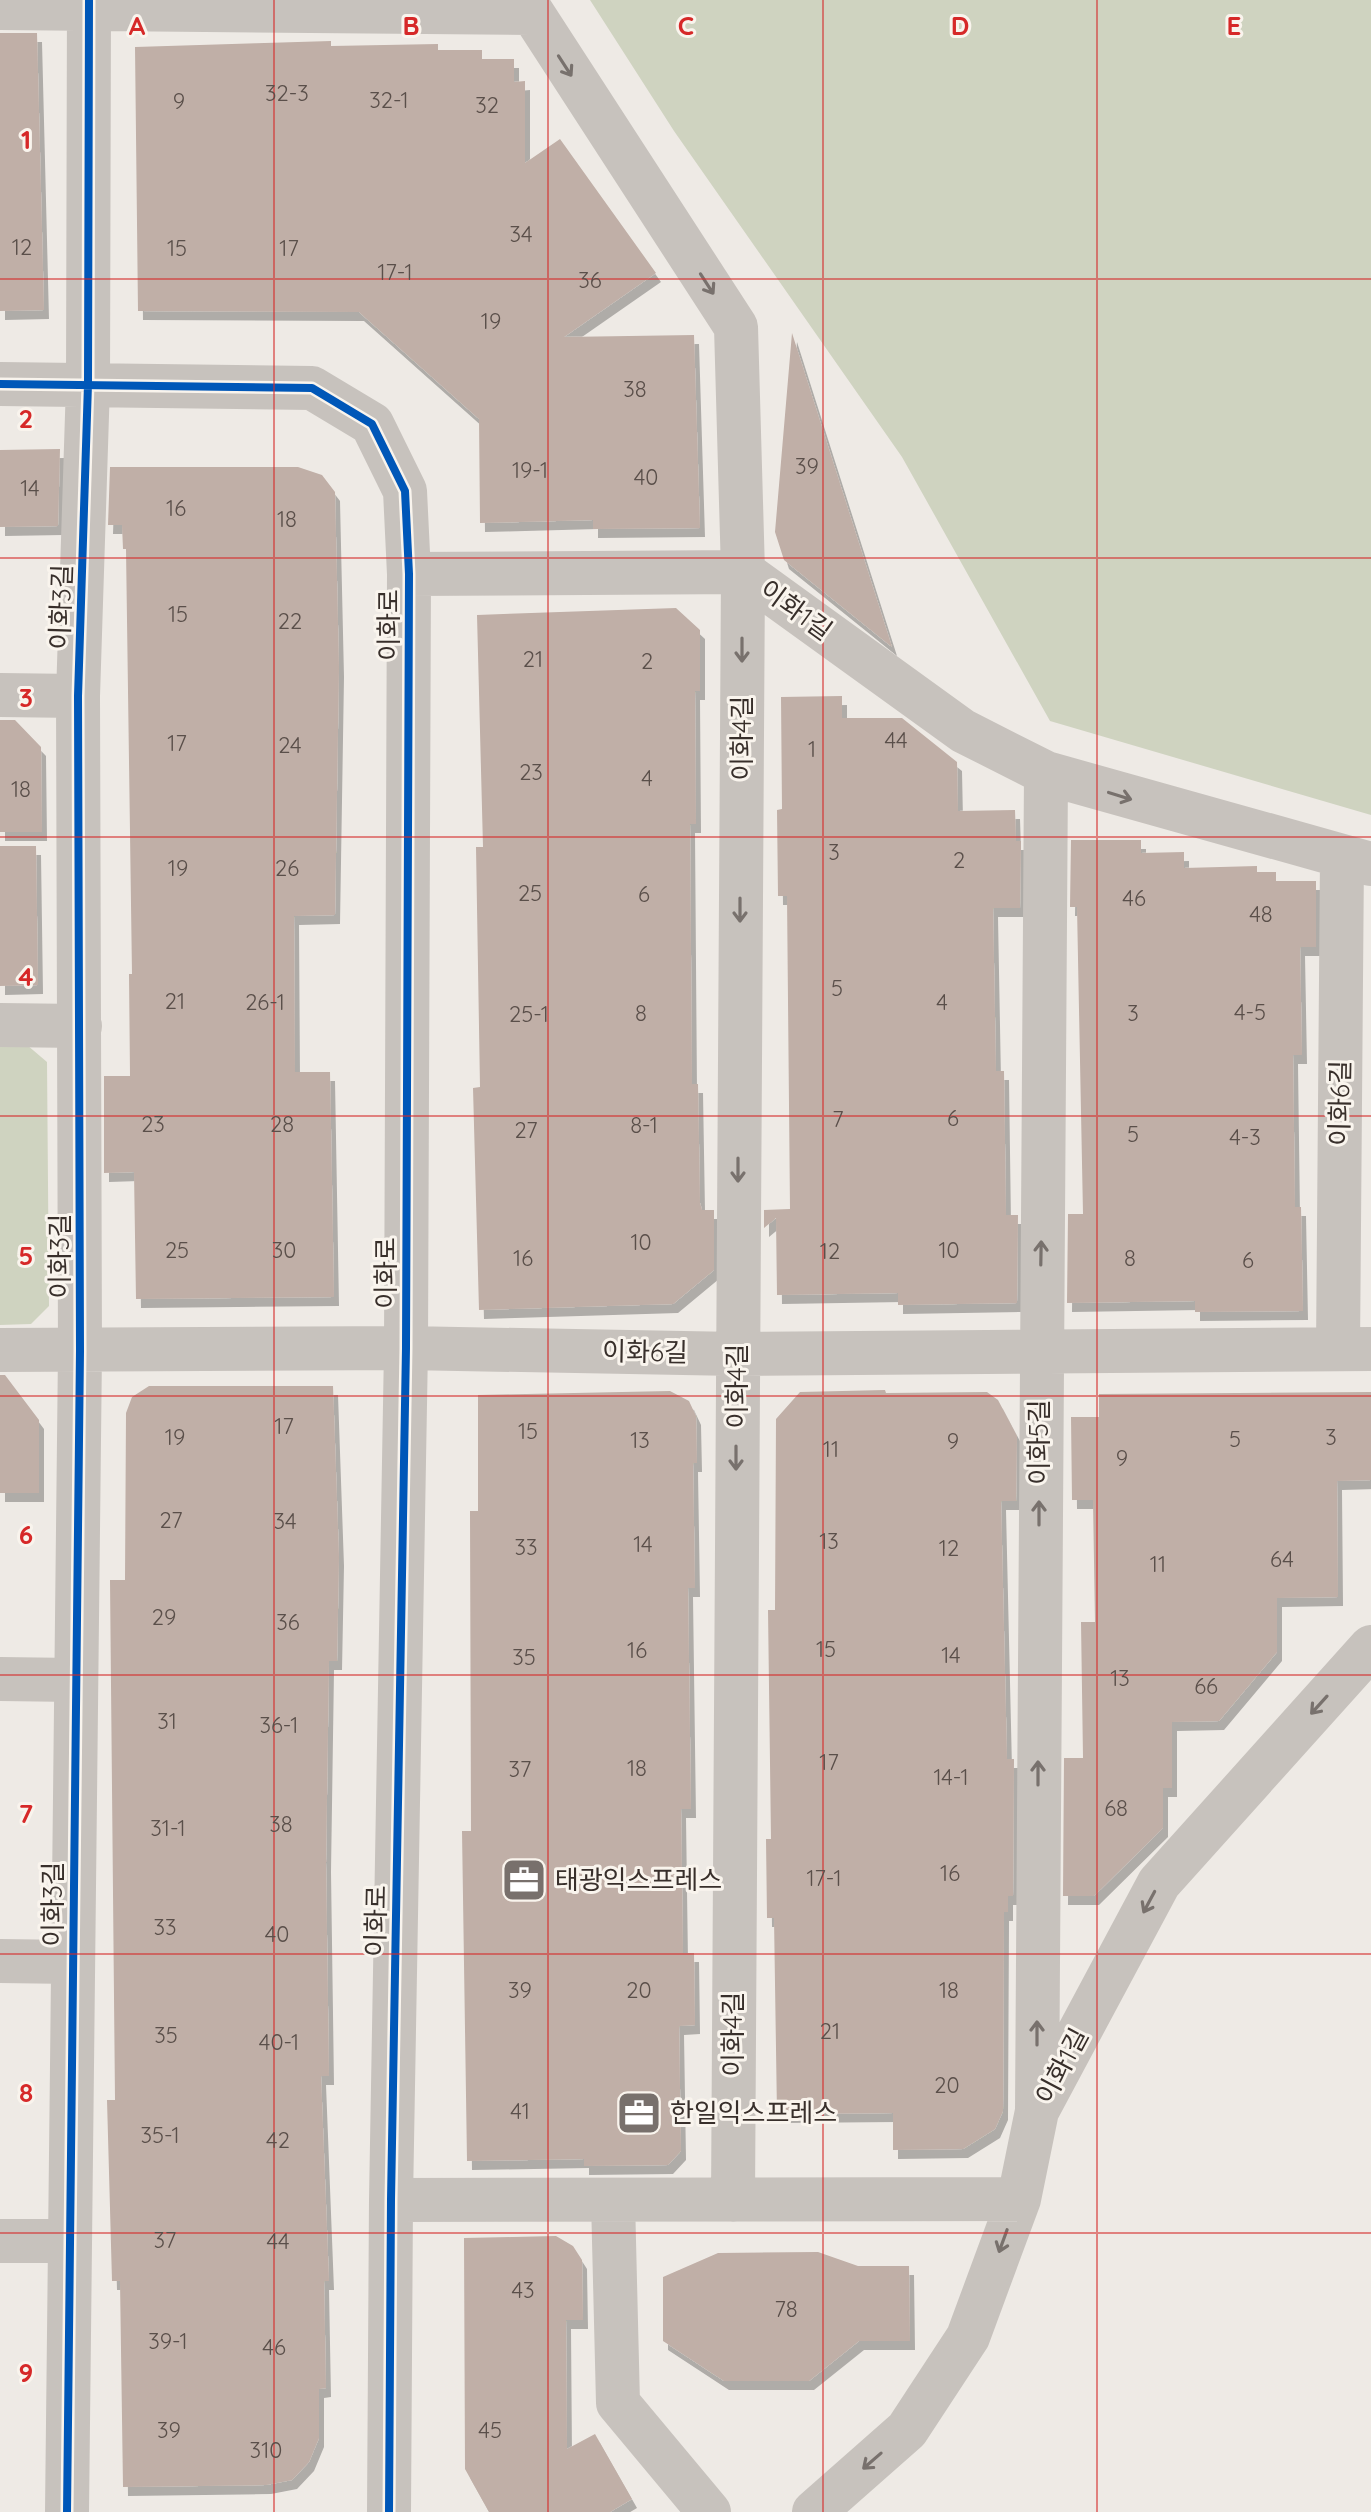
<svg xmlns="http://www.w3.org/2000/svg" width="1371" height="2512" font-family="Quicksand,'Noto Sans KR',sans-serif">
<defs>
<filter id="shadow"><feDropShadow dx="5" dy="9" stdDeviation="0" flood-color="#0004"/></filter>
</defs>
<rect width="100%" height="100%" fill="#eeeae5"/>
<path fill="#cfd3c0" d="M590 0H1371V815L1050 721 902 457 674 131Z
M27 1045 47 1062 49 1306 31 1324 0 1325V1046Z"/>
<path fill="#c0afa7" filter="url(#shadow)" d="M0 33H37L44 310 0 311Z
M331 41V46L438 44V50H482V59H514V82L525 81V163L560 139 656 273 564 337 694 335 700 528 593 529V520L480 523 479 419 359 312 138 311 135 47Z
M792 333 892 647 784 560 775 532Z
M60 449 58 526 0 527V450Z
M110 467H298L322 475 335 492 339 668 335 915 294 916 295 1072H330L334 1297 136 1299 134 1172 104 1173V1076H130L129 974H132L126 549H123L122 525H108Z
M676 608 700 630V691H695L696 824H690L692 1084H698L700 1203 702 1210H714V1270L673 1304 479 1310 473 1088 480 1087 476 847H483L477 615Z
M842 696V718H902L957 762 958 811 1015 810 1016 841H1021L1020 908H993L996 1071H1004L1006 1215H1018L1017 1303 898 1305V1293L777 1295 776 1218 764 1228V1210L790 1209 787 896H778L777 810 782 809 781 697Z
M0 720H15L41 747 42 832H0Z
M1071 840H1141V853L1184 852V868L1257 866V872H1276V881H1316V947H1300L1302 1055H1293L1295 1207H1301L1303 1311 1195 1312V1301L1067 1303 1068 1214H1083L1077 907H1070Z
M0 846H36L38 985 0 986Z
M0 1375H5L39 1420V1493H0Z
M149 1386H333L339 1557 337 1661H329L326 1863 329 2076H321L329 2281H324L326 2388 319 2389V2438L309 2462 292 2480 266 2485 123 2487 120 2281H112L107 2100H115L110 1580H125L126 1413 132 1397Z
M885 1390 886 1393 987 1392 998 1400 1017 1436 1016 1501H1001L1007 1759H1014L1013 1896H1008V1912H1004L1003 2111 995 2129 963 2149 893 2150V2113L777 2114 774 1918H767L766 1839H771L768 1610H775L776 1419 800 1392Z
M670 1391 689 1401 696 1416 697 1463H693L695 1588H688L691 1809H681L683 1953H694L695 2025 679 2026 681 2151 668 2165 584 2166V2159L467 2161 462 1831H471L470 1511H478V1395Z
M1371 1392V1480L1337 1481 1338 1597 1277 1598V1652L1219 1721 1172 1722V1788H1163V1828L1094 1896H1063L1064 1758H1083L1081 1622H1095L1093 1500H1072L1071 1417H1099V1394Z
M556 2236 573 2246 582 2260 583 2320H566L567 2449 595 2434 632 2499 610 2512H489L465 2469 464 2238Z
M818 2252 858 2266H909L910 2341H859L809 2381H724L663 2341V2277L718 2253Z"/>
<g fill="none" stroke-linecap="round" stroke-linejoin="round">
<path stroke="#c7c2bd" stroke-width="44" d="M524 0 736 327 743 572 733 2200
M0 8 530 13
M0 384 312 388 372 424 405 491 409 574 406 1348 391 2200 389 2512
M743 572 963 731 1046 773 1371 864
M409 574 743 572
M0 695 78 696
M0 1025 80 1026
M1338 1349 1342 857
M0 1350 406 1348 737 1354 1371 1349
M0 1679 75 1680
M0 1961 73 1962
M1037 2111 1046 773
M391 2200 1019 2199
M613 2200 618 2403 709 2512
M0 2241H69
M67 2512 80 1351 78 696 88 384 89 0
M814 2512 907 2430 968 2337 1019 2199 1037 2111 1159 1883 1371 1647"/>
<g stroke="#f9f4ed" stroke-width="13">
<path id="cycleway" d="M0 384 312 388 372 424 405 491 409 574 406 1348 391 2200 389 2512
M67 2512 80 1351 78 696 88 384 89 0"/>
</g>
<use href="#cycleway" stroke="#0057b8" stroke-width="8"/>
</g>
<defs><path id="oneway-shaft" d="M-6 0H5M1.5-3L5.5 0L1.5 3" fill="none" stroke-width="1.6" stroke-linecap="round" stroke-linejoin="round" transform="scale(2)"/></defs>
<g stroke="#78716d">
<use href="#oneway-shaft" transform="translate(565 66) rotate(57)"/>
<use href="#oneway-shaft" transform="translate(707 284) rotate(57)"/>
<use href="#oneway-shaft" transform="translate(742 650) rotate(90)"/>
<use href="#oneway-shaft" transform="translate(1120 796) rotate(17)"/>
<use href="#oneway-shaft" transform="translate(740 910) rotate(90)"/>
<use href="#oneway-shaft" transform="translate(738 1170) rotate(90)"/>
<use href="#oneway-shaft" transform="translate(1041 1253) rotate(-89)"/>
<use href="#oneway-shaft" transform="translate(736 1458) rotate(90)"/>
<use href="#oneway-shaft" transform="translate(1039 1513) rotate(-90)"/>
<use href="#oneway-shaft" transform="translate(1319 1705) rotate(132)"/>
<use href="#oneway-shaft" transform="translate(1038 1773) rotate(-90)"/>
<use href="#oneway-shaft" transform="translate(1149 1902) rotate(118)"/>
<use href="#oneway-shaft" transform="translate(1037 2033) rotate(-90)"/>
<use href="#oneway-shaft" transform="translate(1003 2241) rotate(110)"/>
<use href="#oneway-shaft" transform="translate(872 2461) rotate(139)"/>
</g>
<path fill="none" stroke="#d62828" stroke-width="2" stroke-opacity="0.55" d="M274 0V2512M548 0V2512M823 0V2512M1097 0V2512M0 279H1371M0 558H1371M0 837H1371M0 1116H1371M0 1396H1371M0 1675H1371M0 1954H1371M0 2233H1371"/>
<defs>
<g id="office-square" transform="scale(2.3)"><rect x="-9" y="-9" width="18" height="18" rx="4" fill="#78706c" stroke="#f9f4ed"/><path d="M-6-3h4V-5.5h4V-3h4V5H-6ZM-1-4.5V-3h2v-1.5ZM-6 0V1H6V0Z" fill="#fff"/></g>
</defs>
<g fill-rule="evenodd">
<use href="#office-square" x="524" y="1880"/>
<use href="#office-square" x="639" y="2113"/>
</g>
<g text-anchor="middle" stroke-width="6" stroke-linejoin="round" paint-order="stroke">
<g font-size="22" fill="#5a4f4a">
<text x="287" y="101">32-3</text>
<text x="389" y="108">32-1</text>
<text x="179" y="109">9</text>
<text x="487" y="113">32</text>
<text x="521" y="242">34</text>
<text x="22" y="255">12</text>
<text x="177" y="256">15</text>
<text x="289" y="256">17</text>
<text x="395" y="280">17-1</text>
<text x="590" y="288">36</text>
<text x="491" y="329">19</text>
<text x="635" y="397">38</text>
<text x="807" y="474">39</text>
<text x="530" y="478">19-1</text>
<text x="646" y="485">40</text>
<text x="30" y="496">14</text>
<text x="176" y="516">16</text>
<text x="287" y="527">18</text>
<text x="178" y="622">15</text>
<text x="290" y="629">22</text>
<text x="533" y="667">21</text>
<text x="647" y="669">2</text>
<text x="896" y="748">44</text>
<text x="177" y="751">17</text>
<text x="290" y="753">24</text>
<text x="812" y="757">1</text>
<text x="531" y="780">23</text>
<text x="647" y="786">4</text>
<text x="21" y="797">18</text>
<text x="834" y="860">3</text>
<text x="959" y="868">2</text>
<text x="178" y="876">19</text>
<text x="287" y="876">26</text>
<text x="530" y="901">25</text>
<text x="644" y="902">6</text>
<text x="1134" y="906">46</text>
<text x="1261" y="922">48</text>
<text x="837" y="996">5</text>
<text x="175" y="1009">21</text>
<text x="265" y="1010">26-1</text>
<text x="942" y="1010">4</text>
<text x="1250" y="1020">4-5</text>
<text x="641" y="1021">8</text>
<text x="1133" y="1021">3</text>
<text x="529" y="1022">25-1</text>
<text x="953" y="1126">6</text>
<text x="838" y="1127">7</text>
<text x="153" y="1132">23</text>
<text x="282" y="1132">28</text>
<text x="644" y="1133">8-1</text>
<text x="526" y="1138">27</text>
<text x="1133" y="1142">5</text>
<text x="1245" y="1145">4-3</text>
<text x="641" y="1250">10</text>
<text x="177" y="1258">25</text>
<text x="284" y="1258">30</text>
<text x="949" y="1258">10</text>
<text x="830" y="1259">12</text>
<text x="523" y="1266">16</text>
<text x="1130" y="1266">8</text>
<text x="1248" y="1268">6</text>
<text x="284" y="1434">17</text>
<text x="528" y="1439">15</text>
<text x="175" y="1445">19</text>
<text x="1331" y="1445">3</text>
<text x="1235" y="1447">5</text>
<text x="640" y="1448">13</text>
<text x="953" y="1449">9</text>
<text x="831" y="1457">11</text>
<text x="1122" y="1466">9</text>
<text x="171" y="1528">27</text>
<text x="285" y="1529">34</text>
<text x="829" y="1549">13</text>
<text x="643" y="1552">14</text>
<text x="526" y="1555">33</text>
<text x="949" y="1556">12</text>
<text x="1282" y="1567">64</text>
<text x="1158" y="1572">11</text>
<text x="164" y="1625">29</text>
<text x="288" y="1630">36</text>
<text x="826" y="1657">15</text>
<text x="637" y="1658">16</text>
<text x="951" y="1663">14</text>
<text x="524" y="1665">35</text>
<text x="1120" y="1686">13</text>
<text x="1206" y="1694">66</text>
<text x="167" y="1729">31</text>
<text x="279" y="1733">36-1</text>
<text x="829" y="1770">17</text>
<text x="637" y="1776">18</text>
<text x="520" y="1777">37</text>
<text x="951" y="1785">14-1</text>
<text x="1116" y="1816">68</text>
<text x="281" y="1832">38</text>
<text x="168" y="1836">31-1</text>
<text x="950" y="1881">16</text>
<text x="824" y="1886">17-1</text>
<text x="165" y="1935">33</text>
<text x="277" y="1942">40</text>
<text x="520" y="1998">39</text>
<text x="639" y="1998">20</text>
<text x="949" y="1998">18</text>
<text x="830" y="2039">21</text>
<text x="166" y="2043">35</text>
<text x="279" y="2050">40-1</text>
<text x="947" y="2093">20</text>
<text x="520" y="2119">41</text>
<text x="160" y="2143">35-1</text>
<text x="278" y="2148">42</text>
<text x="165" y="2248">37</text>
<text x="278" y="2249">44</text>
<text x="523" y="2298">43</text>
<text x="786" y="2317">78</text>
<text x="168" y="2349">39-1</text>
<text x="274" y="2355">46</text>
<text x="169" y="2438">39</text>
<text x="490" y="2438">45</text>
<text x="266" y="2458">310</text>
</g>
<g font-size="26" fill="#382f2b" stroke="#f9f4ed">
<text transform="translate(61 607) rotate(-88)" y="9">이화3길</text>
<text transform="translate(796 610) rotate(36)" y="9">이화1길</text>
<text transform="translate(389 625) rotate(-90)" y="9">이화로</text>
<text transform="translate(742 738) rotate(-90)" y="9">이화4길</text>
<text transform="translate(1340 1103) rotate(-89)" y="9">이화6길</text>
<text transform="translate(60 1256) rotate(-90)" y="9">이화3길</text>
<text transform="translate(386 1273) rotate(-90)" y="9">이화로</text>
<text transform="translate(645 1352) rotate(1)" y="9">이화6길</text>
<text transform="translate(737 1386) rotate(-90)" y="9">이화4길</text>
<text transform="translate(1039 1442) rotate(-90)" y="9">이화5길</text>
<text transform="translate(53 1904) rotate(-90)" y="9">이화3길</text>
<text transform="translate(376 1921) rotate(-89)" y="9">이화로</text>
<text transform="translate(733 2034) rotate(-90)" y="9">이화4길</text>
<text transform="translate(1062 2066) rotate(-62)" y="9">이화1길</text>
</g>
<g font-size="26" fill="#382f2b" stroke="#f9f4ed" text-anchor="start">
<text x="555" y="1889">태광익스프레스</text>
<text x="670" y="2122">한일익스프레스</text>
</g>
</g>
<g font-size="26" text-anchor="middle" font-weight="bold" fill="#d62828" stroke="#f9f4ed" stroke-width="6" stroke-linejoin="round" paint-order="stroke">
<text x="137" y="35">A</text>
<text x="411" y="35">B</text>
<text x="686" y="35">C</text>
<text x="960" y="35">D</text>
<text x="1234" y="35">E</text>
<text x="26" y="149">1</text>
<text x="26" y="428">2</text>
<text x="26" y="707">3</text>
<text x="26" y="986">4</text>
<text x="26" y="1265">5</text>
<text x="26" y="1544">6</text>
<text x="26" y="1823">7</text>
<text x="26" y="2102">8</text>
<text x="26" y="2382">9</text>
</g>
</svg>
